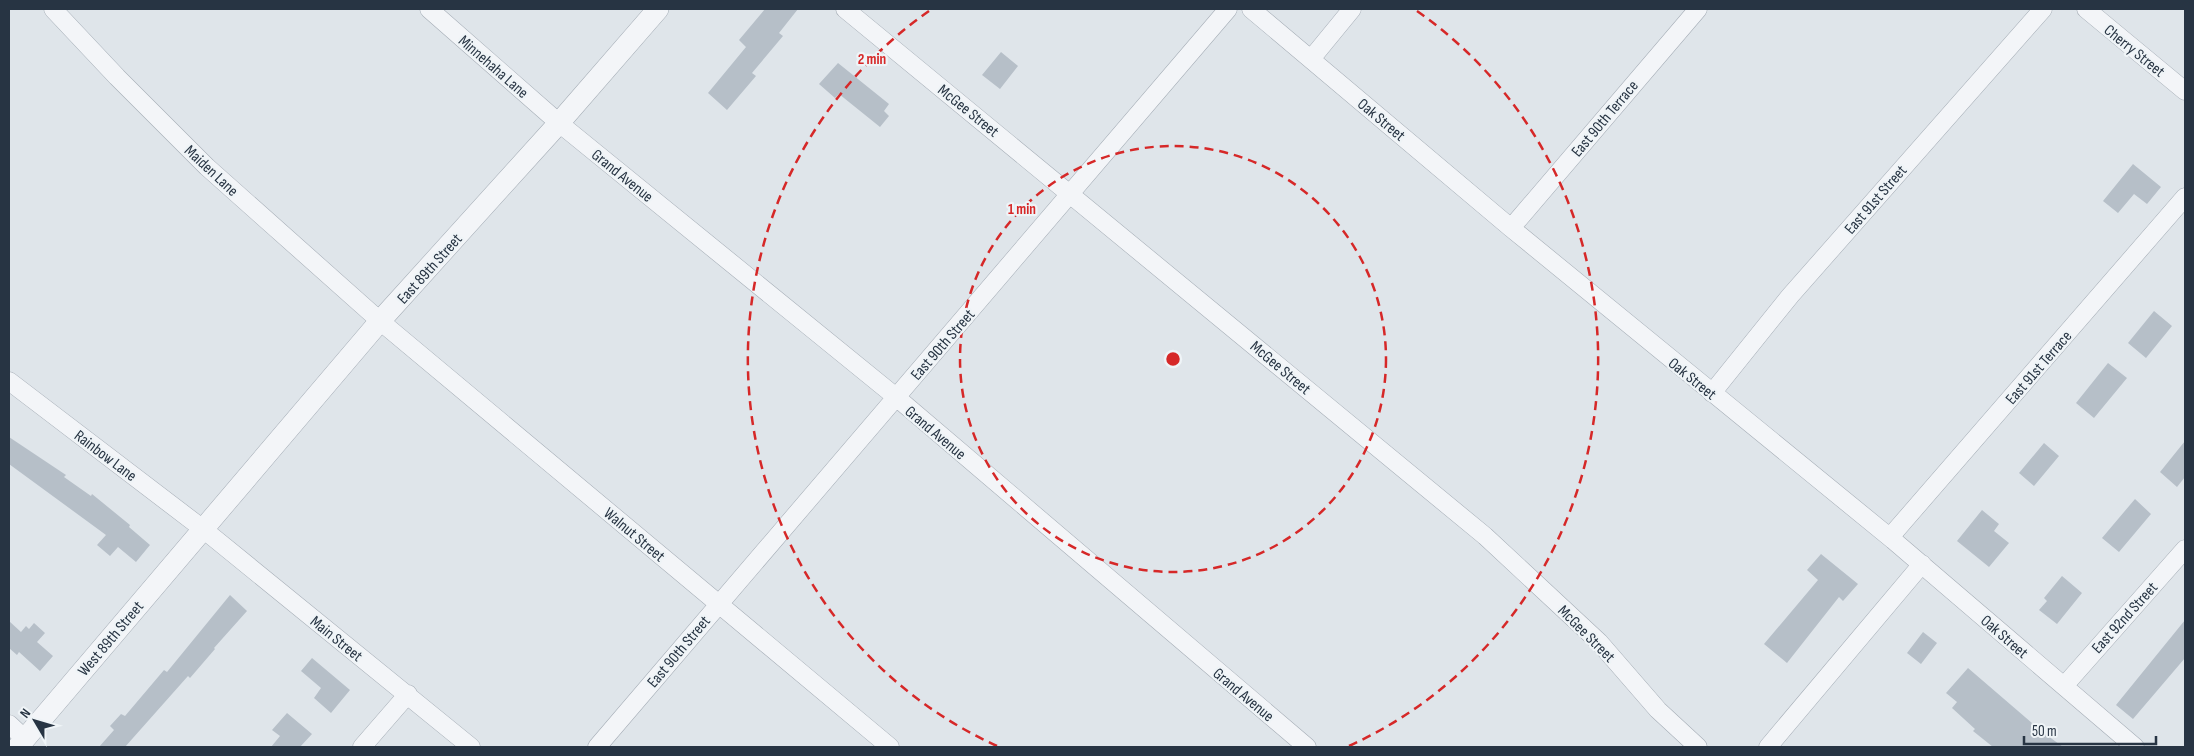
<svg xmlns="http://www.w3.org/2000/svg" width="2194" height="756" font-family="'Sofia Sans Condensed',sans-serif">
<rect width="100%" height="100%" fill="#dfe5ea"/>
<path fill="#b6bfc8" d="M765 9H798L779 33 783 36 752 73 756 76 727 110 708 93 746 47 739 40Z
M1001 52 1018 66 1000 89 982 75Z
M838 63 889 104 884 111 889 116 880 127 839 94 835 98 819 84Z
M2133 164 2161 187 2147 204 2134 194 2118 213 2103 201Z
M2154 311 2172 326 2146 358 2128 343Z
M2108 363 2127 378 2094 418 2076 403Z
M9 437 66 475 64 477 91 496 92 494 130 525 129 527 150 545 136 562 118 547 110 556 97 545 106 535 9 464Z
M2185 441V477L2177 487 2160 472Z
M2044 443 2059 456 2034 486 2019 473Z
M2135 499 2151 514 2119 552 2102 538Z
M1982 510 1999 524 1994 531 2009 543 1989 567 1957 541Z
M1821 554 1858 584 1843 601 1839 597 1787 663 1764 644 1818 580 1807 570Z
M2062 576 2082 593 2057 624 2039 610 2047 601 2044 598Z
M230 595 247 611 214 648 215 649 190 678 188 676 125 747H99L114 730 110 726 121 714 125 716 164 670 167 672Z
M2185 620V658L2133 719 2116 705Z
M9 621 21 632 26 626 29 629 34 623 45 633 37 642 53 656 40 671 19 652 17 655 9 648Z
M1923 632 1937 643 1921 664 1907 653Z
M312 658 350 690 331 713 314 698 321 688 301 671Z
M1968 668 2040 730 2063 747H1993L1973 731 1975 729 1952 708 1957 702 1946 693Z
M287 713 312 734 300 747H271L280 736 272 730Z"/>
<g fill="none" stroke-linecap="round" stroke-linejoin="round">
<g stroke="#a4acb5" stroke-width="19">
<path id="minor" d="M53 9 117 77 207 167 380 321 890 747
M429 9 559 123 896 397 1307 747
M845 9 1485 536 1599 642 1658 710 1698 747
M1251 9 1511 228 1893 540 2135 747
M2086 9 2185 91
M1311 59 1352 9
M1511 228 1698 9
M9 381 203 529 471 747
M1712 393 1790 296 2043 9
M1890 537 2185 197
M2064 686 2185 549
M9 724 25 739
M362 747 408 694
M597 747 1228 9
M1768 747 1922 564"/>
</g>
<g stroke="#a4acb5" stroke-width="22">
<path id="tertiary" d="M18 747 380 321 559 123 658 9"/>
</g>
<use href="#minor" stroke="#f3f5f8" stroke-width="18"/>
<use href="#tertiary" stroke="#f3f5f8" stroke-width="21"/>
</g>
<g fill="none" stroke="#d62828" stroke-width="2.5" stroke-dasharray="9 6">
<circle cx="1173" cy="359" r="213"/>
<path d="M997 746A425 425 0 0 1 929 11M1417 11A425 425 0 0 1 1349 746"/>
</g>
<g text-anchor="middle" stroke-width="4.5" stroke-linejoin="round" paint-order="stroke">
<g font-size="16" fill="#273443" stroke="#eff4f7">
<text transform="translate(2135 50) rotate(39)" y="6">Cherry Street</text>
<text transform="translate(494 66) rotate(41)" y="6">Minnehaha Lane</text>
<text transform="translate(969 110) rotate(39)" y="6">McGee Street</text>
<text transform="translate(1604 118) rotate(-50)" y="6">East 90th Terrace</text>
<text transform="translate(1382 119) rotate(40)" y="6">Oak Street</text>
<text transform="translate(212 170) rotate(43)" y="6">Maiden Lane</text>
<text transform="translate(623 175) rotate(39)" y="6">Grand Avenue</text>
<text transform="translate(1875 199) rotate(-49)" y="6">East 91st Street</text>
<text transform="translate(429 268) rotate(-48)" y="6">East 89th Street</text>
<text transform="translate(942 344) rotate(-49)" y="6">East 90th Street</text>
<text transform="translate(1281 367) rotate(40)" y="6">McGee Street</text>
<text transform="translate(2038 367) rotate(-49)" y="6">East 91st Terrace</text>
<text transform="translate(1693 378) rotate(39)" y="6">Oak Street</text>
<text transform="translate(936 432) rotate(40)" y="6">Grand Avenue</text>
<text transform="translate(106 455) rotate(37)" y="6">Rainbow Lane</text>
<text transform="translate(635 534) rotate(40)" y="6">Walnut Street</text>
<text transform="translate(2124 617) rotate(-48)" y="6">East 92nd Street</text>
<text transform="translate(1587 633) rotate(45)" y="6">McGee Street</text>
<text transform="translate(2005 636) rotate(41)" y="6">Oak Street</text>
<text transform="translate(110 638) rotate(-50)" y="6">West 89th Street</text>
<text transform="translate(337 638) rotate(39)" y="6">Main Street</text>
<text transform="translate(678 651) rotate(-50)" y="6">East 90th Street</text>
<text transform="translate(1244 694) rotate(40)" y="6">Grand Avenue</text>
</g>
</g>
<circle cx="1173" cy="359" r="8" fill="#d62828" stroke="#eff4f7" stroke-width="2.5"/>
<g font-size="15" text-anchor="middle" font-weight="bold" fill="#d62828" stroke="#eff4f7" stroke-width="4.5" stroke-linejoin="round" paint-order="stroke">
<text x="872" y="64">2 min</text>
<text x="1022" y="214">1 min</text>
</g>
<rect width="2194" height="756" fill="none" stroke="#273443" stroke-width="20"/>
<g transform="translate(35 721) rotate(308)" stroke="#eff4f7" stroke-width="4" paint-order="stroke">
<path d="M0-4L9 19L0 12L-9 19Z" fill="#273443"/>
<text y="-8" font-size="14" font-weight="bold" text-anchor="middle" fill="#273443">N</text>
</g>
<path d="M2024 736v8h132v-8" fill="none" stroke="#273443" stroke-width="2.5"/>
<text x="2032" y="736" font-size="15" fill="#273443" stroke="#eff4f7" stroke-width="4" paint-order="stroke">50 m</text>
</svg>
